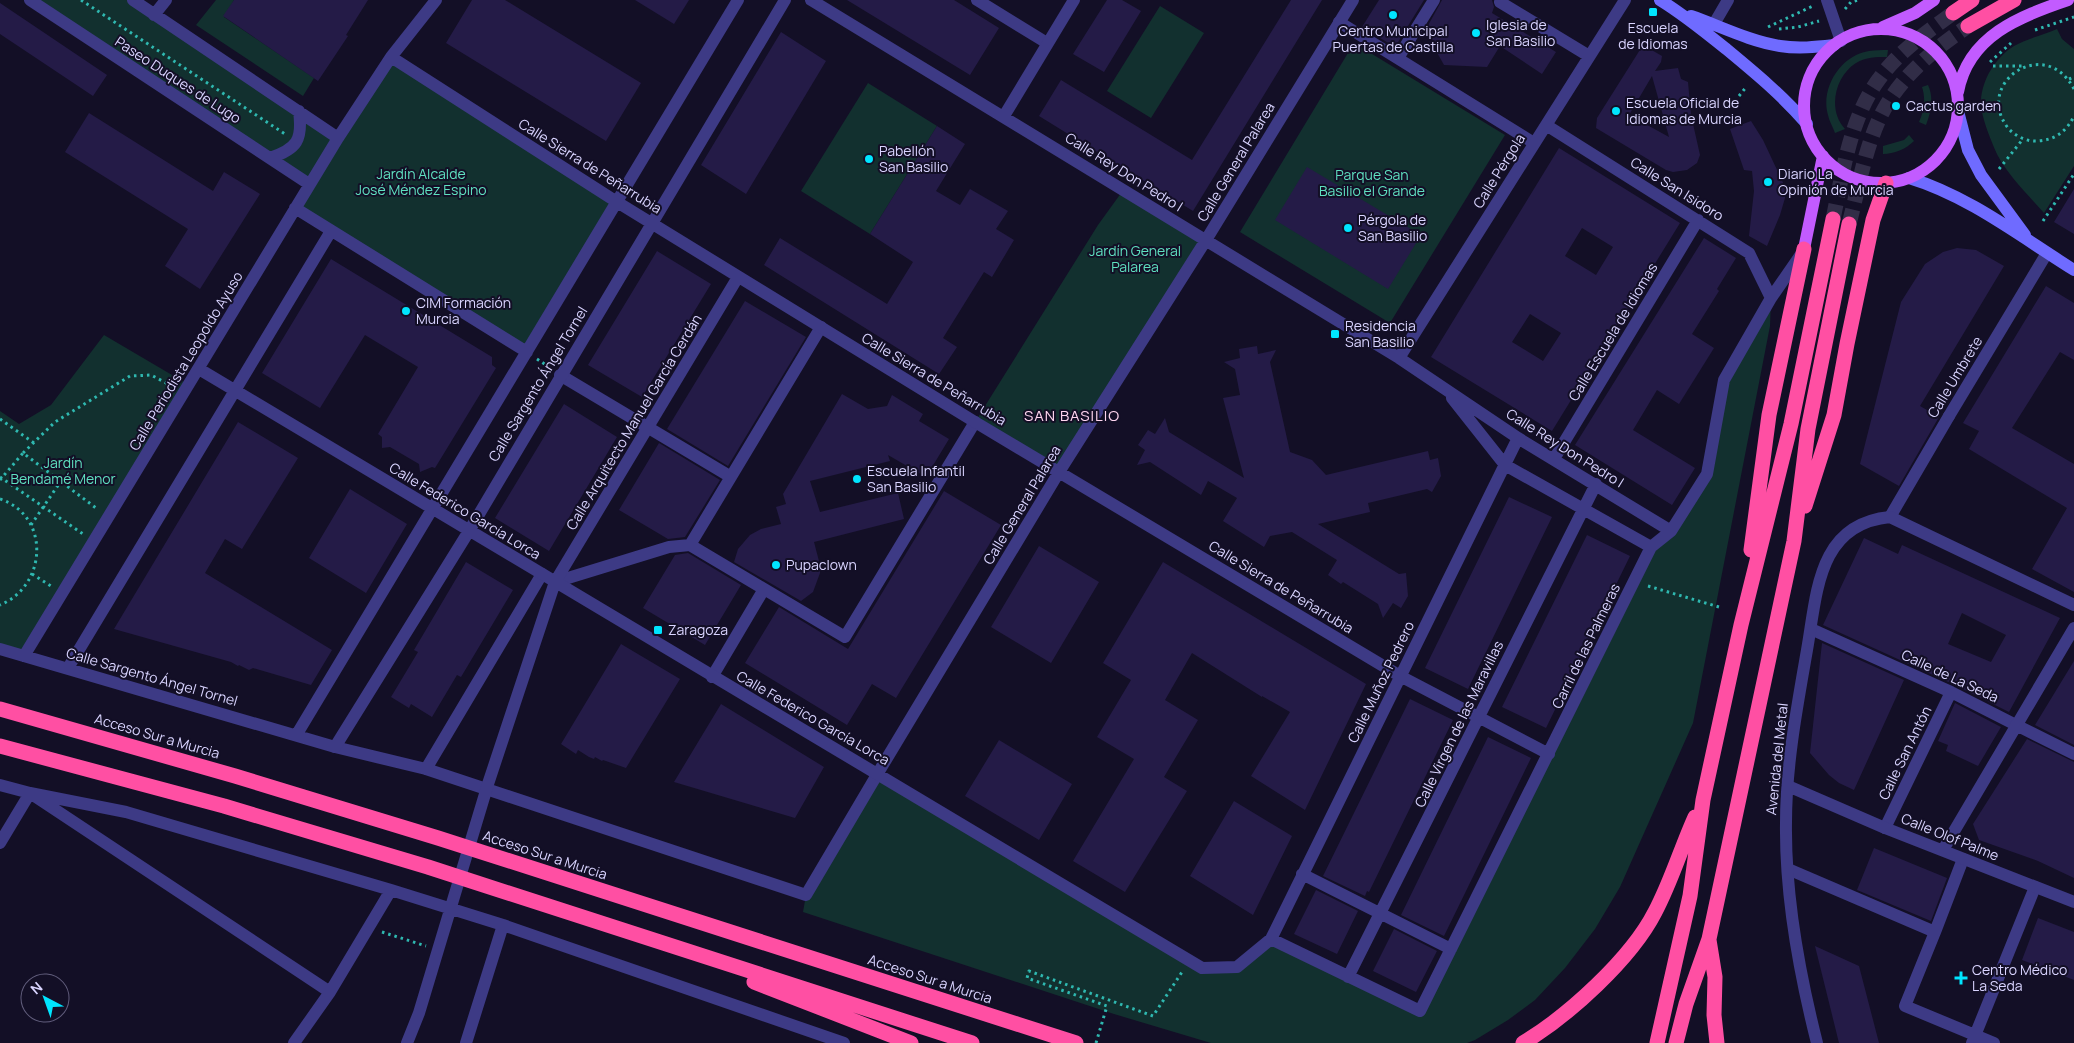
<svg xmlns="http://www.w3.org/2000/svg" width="2074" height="1043" font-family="Manrope,sans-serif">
<rect width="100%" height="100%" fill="#130f26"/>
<path fill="#12302f" d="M30 0H133L337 137 391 57 617 202 527 352 295 208 309 184Z
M216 0H234L224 17 314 78 303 96 196 25Z
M1160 6 1204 33 1151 118 1107 91Z
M2057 29 2062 39 2074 49V166L2044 213C2029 196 2008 175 1998 156 1992 143 1980 115 1981 101 1982 79 1996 57 2014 46 2026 39 2043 35 2057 29Z
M1354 43 1505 135 1390 323 1240 232Z
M1888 50 1887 57C1876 57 1866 57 1856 63 1835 76 1827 110 1845 129L1835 133C1833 127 1829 121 1828 115 1820 88 1841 55 1869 51 1875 50 1882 50 1888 50Z
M868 83 937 126 870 234 801 191Z
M1928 85C1934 98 1931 112 1926 125L1919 122C1924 111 1926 99 1922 87Z
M1909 135 1914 141C1906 149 1894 154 1883 154V146L1904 140Z
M1124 189 1206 240 1059 472 975 422 1098 225Z
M1771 298 1770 326 1693 723 1620 887 1595 929 1565 968 1535 1000 1508 1020 1475 1040 1467 1043H1211L1114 1014 803 912 806 895 878 773 1202 968 1237 967 1271 939 1420 1011 1651 547 1707 474 1724 380Z
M104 335 189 385 24 656 0 649V411L19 424 51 405Z"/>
<path fill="#241b47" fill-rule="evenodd" d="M234 0H368L346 35 348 36 318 81 223 16Z
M472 0H505L641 83 606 141 446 43Z
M635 0H689L674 24Z
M847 0H954L999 28 970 75Z
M1107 0H1122L1141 11 1104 72 1073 54Z
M1291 0H1322L1193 211 1039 116 1061 80 1192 160Z
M1379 0H1424L1395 47 1362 27Z
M1442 0H1492L1494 7 1492 13 1556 52 1542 74 1500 46 1487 67 1444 65 1425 31Z
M0 3 107 75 93 96 0 34Z
M781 32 826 61 746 194 701 165Z
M1643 45 1662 56 1661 62 1655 71 1678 68 1681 79 1688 82 1691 115 1700 155 1697 163 1687 170 1673 172 1666 170 1596 128 1597 118ZM1652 76 1669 137 1629 115Z
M89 113 213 191 224 172 260 194 200 289 165 266 188 229 65 152Z
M1751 121 1763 140 1785 187V198L1780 215 1767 246 1749 236 1754 191 1752 171 1744 170 1730 129Z
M937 126 965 144 936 191 960 205 970 189 1008 211 996 229 1014 240 992 277 984 272 943 338 957 347 939 374 764 265 780 238 887 304 913 262 870 234Z
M1559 148 1680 223 1552 431 1431 357ZM1582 228 1613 247 1596 275 1565 256ZM1530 314 1561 333 1543 361 1512 342Z
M1307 167 1421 235 1388 289 1275 220Z
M2074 189V234L2054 222Z
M1704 238 1736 258 1717 289 1719 291 1692 334 1714 348 1679 404 1657 390 1633 430 1695 468 1672 505 1575 445Z
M1957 248 1976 250 2004 266 1920 406 1939 417 1899 486 1860 464 1901 302 1925 264 1943 252Z
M657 251 711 284 642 397 588 365Z
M331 259 492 357V365L496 368 435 468 432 467 420 472 419 464 390 447 382 448V437L378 434 418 367 365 335 320 408 262 373Z
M2046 286 2074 303V360L2060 352 2012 428 2074 464V592L2032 569 2067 508 1969 449 1979 431 1963 423Z
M745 301 806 337 728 466 667 429Z
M1257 346 1258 354 1276 350 1270 362 1290 452 1312 460 1326 475 1428 451 1430 460 1438 458 1441 476 1432 492 1427 489 1368 503 1370 512 1318 524 1399 574 1406 573 1408 596 1401 608 1393 603 1383 618 1378 604 1343 582 1341 584 1328 575 1337 560 1292 532 1270 536 1264 547 1223 521 1237 498 1208 481 1201 495 1150 462 1137 465 1145 450 1138 445 1148 430 1155 434 1165 418 1169 432 1244 478 1223 398 1240 395 1235 369 1224 362 1240 358 1239 349Z
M842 394 868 409 887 406 892 395 923 414 919 421 949 439 926 477 888 455 890 461 810 481 820 512 898 493 904 519 814 542 820 565V573L813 592 801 601 734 562 738 549 750 535 761 529 781 524 776 507 786 504 783 494Z
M564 404 617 437 549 551 495 518Z
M238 422 298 458 242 549 225 539 205 573 332 650 311 685 253 668 249 670 239 665 238 666 231 662 114 629Z
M659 443 720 480 685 537 668 539 619 510Z
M350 489 407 524 366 593 309 558Z
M944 491 1001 525 896 698 872 684 847 725 745 663 779 607 848 649Z
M1509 497 1552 517 1468 689 1425 668Z
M1587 535 1630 556 1546 728 1502 707Z
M1864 538 1898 554 1902 545 2060 618 2009 712 1955 685 1823 625ZM1962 613 2006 635 1991 662 1948 644Z
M1039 546 1099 582 1051 663 991 627Z
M688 553 741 585 705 645 643 608 675 555Z
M466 562 513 590 461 677 457 675 432 717 411 704 409 708 391 697 418 652 414 650Z
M1163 562 1366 684 1305 810 1251 776 1290 712 1262 696V697L1192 653 1165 700 1198 720 1164 777 1187 791 1125 892 1073 861 1134 759 1097 737 1131 680 1103 663Z
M1822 643 1904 680 1854 790 1839 783 1829 775 1810 753Z
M621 644 680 679 626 768 603 760 602 761 595 757 594 759 589 757 578 750 576 754 561 744Z
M2074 661V745L2035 725Z
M1410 699 1453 720 1369 892 1367 891 1365 896 1323 876Z
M1955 703 2001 727 1978 766 1946 751 1948 745 1938 741Z
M721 704 824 767 795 818 674 782Z
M1488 737 1531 758 1444 936 1401 915Z
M2027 739 2074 762V878L2038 861 1979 840 1973 824Z
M999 740 1072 784 1039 840 965 796Z
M1234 801 1292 836 1253 915 1190 876Z
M1874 848 1947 878 1931 921 1857 890Z
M1316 890 1358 911 1337 954 1294 934Z
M2038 918 2074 932V980L2022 960Z
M1394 929 1437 951 1416 992 1373 971Z
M1815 946 1859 966 1879 1043H1839Z"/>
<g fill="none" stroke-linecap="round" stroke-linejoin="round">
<path stroke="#312d47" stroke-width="15" stroke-dasharray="15 8" stroke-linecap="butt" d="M1833 219C1843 172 1850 118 1879 79 1898 52 1926 33 1953 13
M1849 224C1859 187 1866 140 1886 106 1905 73 1936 48 1968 26"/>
<path stroke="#2fb8b0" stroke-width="3" stroke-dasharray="2.5 4" stroke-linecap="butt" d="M81 0 285 134
M1845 9 1851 2 1858 0
M1768 27 1813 6
M1779 29 1798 27 1819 21
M2035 30 2074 17
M1990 62 2011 43
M1993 66H2022
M2069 79 2074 77
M2074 89C2045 34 1973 83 2008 128 2015 136 2027 142 2038 141 2055 140 2067 131 2074 116
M1739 96 1747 86
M1999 169 2023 139
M2043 221 2074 174
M537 359 549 367
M0 419 34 443
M23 453 55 422 130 376 151 375 172 386
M0 477 83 534
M0 480 23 453 96 508
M0 499C51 516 47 586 0 605
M31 525 61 481
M32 574 51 586
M1648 586 1719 607
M382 932 426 946
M1096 1043 1107 1006 1027 978 1029 971 1153 1016 1182 972"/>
<path stroke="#3d3a85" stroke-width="12" d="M977 0 1047 43
M1339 22 1534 143
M1398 58 1434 0
M821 327 690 545 845 637 975 422
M560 375 731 477
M1890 517 1949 416
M555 582 669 547 690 545
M1811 629 1951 692 2016 725
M712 677 764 589
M335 747 426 769 806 895 878 773
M426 769 542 574
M1885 828 1951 692
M1788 869 1935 932 1905 1006 1994 1043
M1935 932 1963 859
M1972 1043 2035 887"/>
<path stroke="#3d3a85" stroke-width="12" d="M30 0 309 184
M133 0 338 138
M811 0 1399 358 1518 438 1671 531
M1827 0 1841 41
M1500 2 1589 56
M154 15 166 0
M1714 24 1728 0
M391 57 617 202 975 422 1400 676 1549 754
M1004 116 1074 0
M1546 125 1749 253 1771 298
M270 158C297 149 303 140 299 111
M295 208 527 352
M1399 358 1625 0
M199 369 1202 968 1237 967 1271 939 1518 438
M1452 398 1505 465 1651 547
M1949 416 2047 253
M1554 459 1698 220
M0 649 335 747 469 531 785 0
M24 656 338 138 391 57 436 0
M68 668 331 231
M2016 725 2074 754
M297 734 738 0
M878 773 1059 472 1206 240 1353 0
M0 785 30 793 126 812 391 890 503 925 844 1043
M1788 786 1885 828 2074 902
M0 843 30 793 330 992
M1943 850 2074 628
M1302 874 1451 949
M1271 939 1420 1011 1651 547 1671 531 1707 474 1724 380 1771 298 1802 253
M1348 977 1596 484
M294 1043 330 992 391 890
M407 1043 419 1013 488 784 555 582 738 277
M466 1043 503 925
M1817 1043C1799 972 1785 897 1786 823 1786 765 1797 707 1807 650 1817 594 1817 524 1890 517L2074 605"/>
<path stroke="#6f6bff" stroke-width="12" d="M1660 0C1683 14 1704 31 1725 48 1754 72 1782 95 1807 124
M1691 16C1720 26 1749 41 1780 46 1798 49 1816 47 1834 45
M1958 111 1968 150 1981 175 2025 235
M1909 178C1969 196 2021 237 2074 270"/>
<path stroke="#c25bff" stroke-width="12" d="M1883 27 1915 13 1934 0
M1804 106a77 77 0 1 1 154 0a77 77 0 1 1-154 0Z
M1958 92C1968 36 2020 16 2068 0
M1804 249 1823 156"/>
<path stroke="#ff4fa3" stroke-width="15" d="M1953 13 1972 0
M1968 26 2014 0
M1805 506 1834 415 1847 344 1873 220 1886 183
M1751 550 1769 415 1804 249
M0 709 235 776 438 838 1076 1043
M0 746 224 806 428 867 972 1043
M1709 940 1715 977 1714 1015 1717 1043
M754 982 911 1043
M1523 1043C1568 1016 1631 959 1655 912 1671 882 1681 848 1695 817
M1657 1043 1690 896 1703 800 1741 625 1791 424 1833 219
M1676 1043 1686 1004 1709 939 1794 541 1808 429 1849 224"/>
</g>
<g fill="#00e5ff" stroke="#130f26" stroke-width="2">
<rect x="1648" y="7" width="10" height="10" rx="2.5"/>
<circle cx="1393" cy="15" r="5"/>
<circle cx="1476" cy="33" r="5"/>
<circle cx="1896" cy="106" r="5"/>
<circle cx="1616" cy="111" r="5"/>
<circle cx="869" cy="159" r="5"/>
<circle cx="1768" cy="182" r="5"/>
<circle cx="1348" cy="228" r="5"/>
<circle cx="406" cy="311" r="5"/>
<rect x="1330" y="329" width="10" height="10" rx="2.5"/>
<circle cx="857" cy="479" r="5"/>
<circle cx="776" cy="565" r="5"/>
<rect x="653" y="625" width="10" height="10" rx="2.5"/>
<path d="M1958.5 970.5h5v5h5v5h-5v5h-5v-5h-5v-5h5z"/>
</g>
<g text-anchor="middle" stroke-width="4" stroke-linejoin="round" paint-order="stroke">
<g font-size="14" fill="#d9d4ff" stroke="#130f26" text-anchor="start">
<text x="1486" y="30">Iglesia de<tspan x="1486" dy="16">San Basilio</tspan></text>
<text x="1653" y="33" text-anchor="middle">Escuela<tspan x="1653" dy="16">de Idiomas</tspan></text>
<text x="1393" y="36" text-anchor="middle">Centro Municipal<tspan x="1393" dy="16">Puertas de Castilla</tspan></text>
<text x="1626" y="108">Escuela Oficial de<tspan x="1626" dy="16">Idiomas de Murcia</tspan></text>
<text x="1906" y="111">Cactus garden</text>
<text x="879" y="156">Pabellón<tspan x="879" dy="16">San Basilio</tspan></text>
<text x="1778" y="179">Diario La<tspan x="1778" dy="16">Opinión de Murcia</tspan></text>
<text x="1358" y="225">Pérgola de<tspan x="1358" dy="16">San Basilio</tspan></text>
<text x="416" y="308">CIM Formación<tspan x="416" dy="16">Murcia</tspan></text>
<text x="1345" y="331">Residencia<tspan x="1345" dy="16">San Basilio</tspan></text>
<text x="867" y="476">Escuela Infantil<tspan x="867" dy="16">San Basilio</tspan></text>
<text x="786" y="570">Pupaclown</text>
<text x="668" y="635">Zaragoza</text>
<text x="1972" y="975">Centro Médico<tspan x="1972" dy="16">La Seda</tspan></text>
</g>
<g font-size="14" fill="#d9d4ff" stroke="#130f26">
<text transform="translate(178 80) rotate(33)" y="5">Paseo Duques de Lugo</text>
<text transform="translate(1236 162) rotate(-59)" y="5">Calle General Palarea</text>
<text transform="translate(590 166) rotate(32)" y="5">Calle Sierra de Peñarrubia</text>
<text transform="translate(1499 171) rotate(-58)" y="5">Calle Pérgola</text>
<text transform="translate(1124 172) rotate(32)" y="5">Calle Rey Don Pedro I</text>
<text transform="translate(1677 189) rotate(32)" y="5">Calle San Isidoro</text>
<text transform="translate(1613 332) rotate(-59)" y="5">Calle Escuela de Idiomas</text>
<text transform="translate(186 361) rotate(-59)" y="5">Calle Periodista Leopoldo Ayuso</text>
<text transform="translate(1955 377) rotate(-59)" y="5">Calle Umbrete</text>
<text transform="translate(934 379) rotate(31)" y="5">Calle Sierra de Peñarrubia</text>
<text transform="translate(538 384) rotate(-59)" y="5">Calle Sargento Ángel Tornel</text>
<text transform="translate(634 422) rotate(-59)" y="5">Calle Arquitecto Manuel García Cerdán</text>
<text transform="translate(1565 448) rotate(32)" y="5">Calle Rey Don Pedro I</text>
<text transform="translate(1022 505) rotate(-59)" y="5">Calle General Palarea</text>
<text transform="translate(465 511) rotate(31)" y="5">Calle Federico García Lorca</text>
<text transform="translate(1281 587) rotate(31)" y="5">Calle Sierra de Peñarrubia</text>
<text transform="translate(1586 646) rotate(-64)" y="5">Carril de las Palmeras</text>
<text transform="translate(1950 676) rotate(25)" y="5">Calle de La Seda</text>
<text transform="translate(152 677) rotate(16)" y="5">Calle Sargento Ángel Tornel</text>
<text transform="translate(1381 682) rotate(-64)" y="5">Calle Muñoz Pedrero</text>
<text transform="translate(813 718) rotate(30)" y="5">Calle Federico García Lorca</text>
<text transform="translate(1459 724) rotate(-64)" y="5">Calle Virgen de las Maravillas</text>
<text transform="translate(157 736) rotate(16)" y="5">Acceso Sur a Murcia</text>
<text transform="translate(1905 753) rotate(-64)" y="5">Calle San Antón</text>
<text transform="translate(1777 759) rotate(-84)" y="5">Avenida del Metal</text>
<text transform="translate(1950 837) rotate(22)" y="5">Calle Olof Palme</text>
<text transform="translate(545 855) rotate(18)" y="5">Acceso Sur a Murcia</text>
<text transform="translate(930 979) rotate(18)" y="5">Acceso Sur a Murcia</text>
</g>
<g font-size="14" fill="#5fe0c0" stroke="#130f26">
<text x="421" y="179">Jardín Alcalde<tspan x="421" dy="16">José Méndez Espino</tspan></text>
<text x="1372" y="180">Parque San<tspan x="1372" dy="16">Basilio el Grande</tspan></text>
<text x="1135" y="256">Jardín General<tspan x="1135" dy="16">Palarea</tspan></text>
<text x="63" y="468">Jardín<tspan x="63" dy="16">Bendamé Menor</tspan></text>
</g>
<g font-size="15" letter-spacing="1" fill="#ffd6f0" stroke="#130f26">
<text x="1072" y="421">SAN BASILIO</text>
</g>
</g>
<g transform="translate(45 998) rotate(319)"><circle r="24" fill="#130f26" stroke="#625e7d"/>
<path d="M0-4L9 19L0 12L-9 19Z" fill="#00e5ff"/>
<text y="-8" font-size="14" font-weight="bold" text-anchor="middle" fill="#d9d4ff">N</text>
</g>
</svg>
